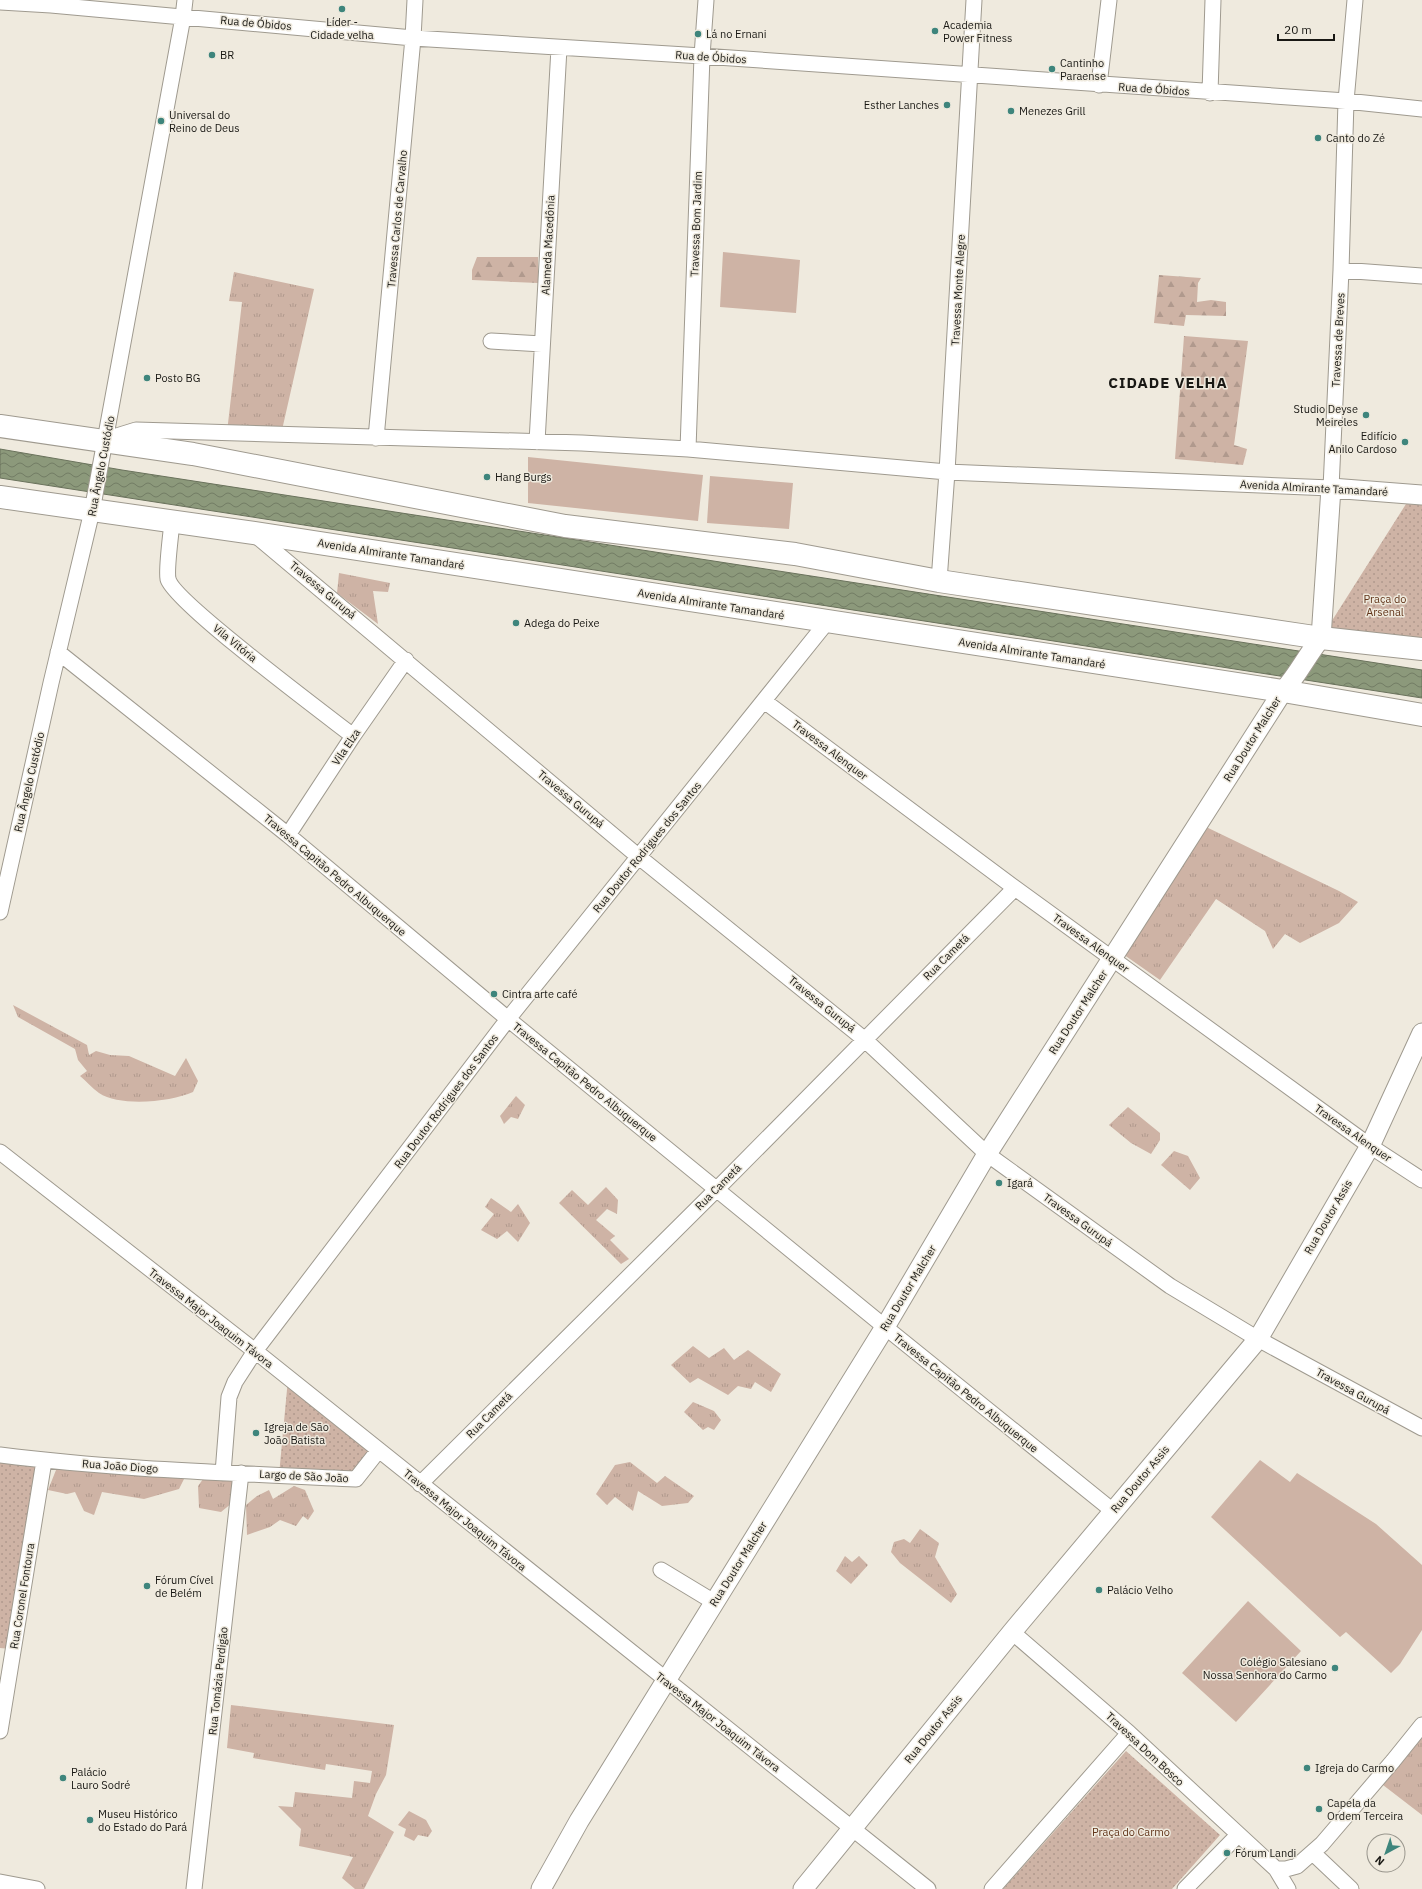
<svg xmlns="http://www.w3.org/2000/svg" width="1422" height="1889" font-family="'IBM Plex Sans',sans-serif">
<defs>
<pattern id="grass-tufts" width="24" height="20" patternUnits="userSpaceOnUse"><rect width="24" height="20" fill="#ceb3a5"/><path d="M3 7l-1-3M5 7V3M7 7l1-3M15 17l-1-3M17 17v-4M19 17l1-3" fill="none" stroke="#b0998d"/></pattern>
<pattern id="forest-firs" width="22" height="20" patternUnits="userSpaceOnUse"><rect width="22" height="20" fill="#ceb3a5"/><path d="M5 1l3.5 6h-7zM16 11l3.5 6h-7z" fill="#b0998d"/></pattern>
<pattern id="park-dots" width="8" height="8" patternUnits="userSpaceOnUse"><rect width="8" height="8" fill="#ceb3a5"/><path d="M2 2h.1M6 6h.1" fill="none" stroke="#b0998d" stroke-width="1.8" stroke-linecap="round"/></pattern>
<pattern id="water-waves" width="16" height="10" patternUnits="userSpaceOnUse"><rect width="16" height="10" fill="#8c997b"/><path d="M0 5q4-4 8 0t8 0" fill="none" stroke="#727c64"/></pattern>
</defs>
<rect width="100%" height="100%" fill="#efeade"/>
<path fill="url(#grass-tufts)" d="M234 272 314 289 282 430 227 432 242 302 229 301Z
M339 573 390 583 388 592 373 591 378 624 337 593Z
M1202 825 1339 891 1358 902 1339 923 1300 943 1285 934 1273 949 1265 931 1216 899 1160 980 1120 952Z
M13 1005 87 1045 89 1055 96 1051 110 1055 129 1056 175 1076 186 1058 198 1081 193 1092C171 1102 120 1107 99 1093 92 1088 86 1081 80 1076L87 1071 78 1060 75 1049 18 1017Z
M516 1096 525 1105 518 1119 511 1117 504 1124 500 1116Z
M1128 1107 1160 1133V1140L1151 1154 1131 1143 1109 1125Z
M1174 1151 1188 1156 1200 1178 1190 1190 1161 1165Z
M606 1187 618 1200 617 1214 607 1209 596 1220 615 1236 610 1240 629 1259 621 1264 559 1203 572 1190 588 1205Z
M491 1198 511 1212 518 1204 530 1223 518 1242 507 1231 497 1239 481 1230 494 1214 485 1207Z
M693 1346 709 1358 724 1348 734 1360 748 1350 781 1374 771 1392 755 1382 751 1389 738 1386 728 1395 698 1378 690 1383 671 1365Z
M693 1402 714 1411 721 1420 714 1430 708 1427 703 1430 684 1412Z
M630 1462 657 1483 665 1476 694 1496 688 1503 662 1506 638 1491 633 1511 615 1497 607 1505 596 1494 615 1465Z
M58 1465 186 1475 179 1489 144 1499 102 1492 94 1515 84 1511 75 1492 67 1494 48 1490Z
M206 1475 236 1478 232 1503 221 1512 199 1508 198 1486Z
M294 1486 305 1490 314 1511 308 1520 303 1516 296 1526 280 1520 270 1527 247 1535 246 1505 257 1496 269 1490 273 1499Z
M920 1529 939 1543 935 1557 957 1594 951 1603 900 1563 891 1552 894 1542 904 1539 910 1543Z
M845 1556 852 1562 859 1556 868 1565 851 1584 836 1571Z
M231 1705 394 1725 386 1775 376 1794 368 1816 394 1832 364 1889H355L342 1878 353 1857 299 1846 301 1829 278 1806 293 1807 295 1792 352 1798 354 1781 370 1783 372 1771 326 1764 325 1770 253 1758 254 1753 227 1748Z
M1422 1738V1815L1383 1785Z
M409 1811 426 1820 432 1831 428 1837 418 1835 414 1841 404 1836 406 1829 398 1825Z"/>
<path fill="url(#forest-firs)" d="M477 257H538V283L472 280V270Z
M1159 275 1201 278 1198 283 1197 302 1211 300 1226 302V316L1186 315 1184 326 1154 323Z
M1184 336 1248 341 1234 445 1247 449 1243 465 1175 459Z"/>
<path fill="url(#park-dots)" d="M1406 504 1422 505V644L1321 638Z
M288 1379 378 1451 353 1480 279 1475Z
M0 1457 42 1463 11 1649 0 1648Z
M1126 1751 1220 1835 1172 1889H1003Z"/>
<path fill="#ceb3a5" d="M723 252 800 260 796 313 720 307Z
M528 457 703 475 698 521 528 503Z
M710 476 793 483 789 529 707 523Z
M1260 1460 1290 1482 1297 1473 1376 1524 1422 1565V1630L1400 1664 1391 1673 1346 1632 1340 1637 1211 1517Z
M1248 1601 1301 1651 1236 1722 1182 1673Z"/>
<path fill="url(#water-waves)" stroke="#6a725c" d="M0 449 122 470 1422 670V698L0 478Z"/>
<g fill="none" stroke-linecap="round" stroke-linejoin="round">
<g stroke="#9f9a8f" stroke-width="17">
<path id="minor" d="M0 2 51 5 413 38 702 56 1346 101 1422 109
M1099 85 1109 0
M1210 93 1213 0
M1341 270 1422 276
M491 341 542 344
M376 438 413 38 415 0
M107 439 136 430 582 443 688 449 947 472 1331 488 1341 270 1346 101 1355 0
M537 442 559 48
M688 449 702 56 706 0
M172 522C171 534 166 569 168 579 173 601 326 715 353 736
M254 534 639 857 864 1039 987 1154 1170 1286 1258 1339 1422 1428
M939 581 947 472 974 0
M58 652 288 835 508 1019 885 1327 1113 1511
M764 701 1015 888 1370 1146 1422 1180
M288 835 353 736 406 660
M0 912 51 683 92 511 183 17 185 0
M0 1152 255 1351 928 1889
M0 1455C118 1470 237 1473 356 1479L378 1451
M223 1473 229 1397 235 1382 255 1351 508 1019 827 622
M420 1484 717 1189 1015 888
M661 1570 714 1602
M1012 1632 1129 1733 1276 1869H1286L1297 1866 1322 1844 1393 1761 1422 1725
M0 1731 44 1461
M1313 1853 1351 1889
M1276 1869 1288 1889
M0 1882 37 1889
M194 1889 241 1473
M992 1889 1129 1733
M1185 1889 1238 1835"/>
</g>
<g stroke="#9f9a8f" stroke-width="21">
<path id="tertiary" d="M541 1889 579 1821 885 1327 987 1154 1283 691C1298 675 1307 655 1321 638L1331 488 1422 495
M803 1889 1012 1632 1258 1339 1370 1146 1422 1033"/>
</g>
<g stroke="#9f9a8f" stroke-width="24">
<path id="secondary" d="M0 426 193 454 565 526 795 554 939 581 1321 638 1422 649
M0 497 254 533 1283 691 1422 715"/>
</g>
<use href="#minor" stroke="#fff" stroke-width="15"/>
<use href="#tertiary" stroke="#fff" stroke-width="19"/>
<use href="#secondary" stroke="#fff" stroke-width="22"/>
</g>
<g fill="#3e857c" stroke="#efeade" stroke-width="1.5">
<circle cx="342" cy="9" r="4"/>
<circle cx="935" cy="31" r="4"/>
<circle cx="698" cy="34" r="4"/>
<circle cx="212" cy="55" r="4"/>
<circle cx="1052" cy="69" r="4"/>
<circle cx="947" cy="105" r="4"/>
<circle cx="1011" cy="111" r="4"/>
<circle cx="161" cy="121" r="4"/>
<circle cx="1318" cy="138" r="4"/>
<circle cx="147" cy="378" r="4"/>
<circle cx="1366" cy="415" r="4"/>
<circle cx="1405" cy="442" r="4"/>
<circle cx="487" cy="477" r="4"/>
<circle cx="516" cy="623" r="4"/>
<circle cx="494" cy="994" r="4"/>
<circle cx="999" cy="1183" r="4"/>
<circle cx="256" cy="1433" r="4"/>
<circle cx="147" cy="1586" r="4"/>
<circle cx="1099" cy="1590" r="4"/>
<circle cx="1335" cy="1668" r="4"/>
<circle cx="1307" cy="1768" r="4"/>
<circle cx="63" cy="1778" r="4"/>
<circle cx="1319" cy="1809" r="4"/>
<circle cx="90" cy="1820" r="4"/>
<circle cx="1227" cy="1853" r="4"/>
</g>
<g text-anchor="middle" stroke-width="3" stroke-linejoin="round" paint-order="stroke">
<g font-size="11" fill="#191814" stroke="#efeade" text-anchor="start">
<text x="342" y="26" text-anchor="middle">Líder -<tspan x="342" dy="13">Cidade velha</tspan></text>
<text x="943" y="29">Academia<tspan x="943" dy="13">Power Fitness</tspan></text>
<text x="706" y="38">Lá no Ernani</text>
<text x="220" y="59">BR</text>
<text x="1060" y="67">Cantinho<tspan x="1060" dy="13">Paraense</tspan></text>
<text x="939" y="109" text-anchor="end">Esther Lanches</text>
<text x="1019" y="115">Menezes Grill</text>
<text x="169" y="119">Universal do<tspan x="169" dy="13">Reino de Deus</tspan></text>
<text x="1326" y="142">Canto do Zé</text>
<text x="155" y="382">Posto BG</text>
<text x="1358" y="413" text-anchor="end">Studio Deyse<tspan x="1358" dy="13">Meireles</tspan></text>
<text x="1397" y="440" text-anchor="end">Edifício<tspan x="1397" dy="13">Anilo Cardoso</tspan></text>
<text x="495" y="481">Hang Burgs</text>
<text x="524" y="627">Adega do Peixe</text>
<text x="502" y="998">Cintra arte café</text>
<text x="1007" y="1187">Igará</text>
<text x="264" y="1431">Igreja de São<tspan x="264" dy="13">João Batista</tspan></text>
<text x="155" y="1584">Fórum Cível<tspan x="155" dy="13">de Belém</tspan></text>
<text x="1107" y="1594">Palácio Velho</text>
<text x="1327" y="1666" text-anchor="end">Colégio Salesiano<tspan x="1327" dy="13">Nossa Senhora do Carmo</tspan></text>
<text x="1315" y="1772">Igreja do Carmo</text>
<text x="71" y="1776">Palácio<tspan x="71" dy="13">Lauro Sodré</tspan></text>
<text x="1327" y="1807">Capela da<tspan x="1327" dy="13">Ordem Terceira</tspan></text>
<text x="98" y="1818">Museu Histórico<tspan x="98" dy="13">do Estado do Pará</tspan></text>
<text x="1235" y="1857">Fórum Landi</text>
</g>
<g font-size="11" fill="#191814" stroke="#efeade">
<text transform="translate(256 23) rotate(5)" y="4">Rua de Óbidos</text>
<text transform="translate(711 57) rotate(4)" y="4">Rua de Óbidos</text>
<text transform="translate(1154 89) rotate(4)" y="4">Rua de Óbidos</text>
<text transform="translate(397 219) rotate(-85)" y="4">Travessa Carlos de Carvalho</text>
<text transform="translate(696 224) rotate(-88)" y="4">Travessa Bom Jardim</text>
<text transform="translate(548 245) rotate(-87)" y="4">Alameda Macedônia</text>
<text transform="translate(958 290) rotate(-87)" y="4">Travessa Monte Alegre</text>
<text transform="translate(1338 340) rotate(-87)" y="4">Travessa de Breves</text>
<text transform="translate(101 466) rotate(-79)" y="4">Rua Ângelo Custódio</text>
<text transform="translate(1314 488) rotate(3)" y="4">Avenida Almirante Tamandaré</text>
<text transform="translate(391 554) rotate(9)" y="4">Avenida Almirante Tamandaré</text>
<text transform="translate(323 590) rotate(40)" y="4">Travessa Gurupá</text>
<text transform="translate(711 604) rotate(9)" y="4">Avenida Almirante Tamandaré</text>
<text transform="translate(235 643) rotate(39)" y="4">Vila Vitória</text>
<text transform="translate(1032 653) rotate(9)" y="4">Avenida Almirante Tamandaré</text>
<text transform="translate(1252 739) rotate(-58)" y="4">Rua Doutor Malcher</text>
<text transform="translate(346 747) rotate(-56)" y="4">Vila Elza</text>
<text transform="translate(830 750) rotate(37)" y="4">Travessa Alenquer</text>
<text transform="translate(29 782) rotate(-77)" y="4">Rua Ângelo Custódio</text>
<text transform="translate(571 799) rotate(40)" y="4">Travessa Gurupá</text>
<text transform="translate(647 847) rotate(-51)" y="4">Rua Doutor Rodrigues dos Santos</text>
<text transform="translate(335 875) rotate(40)" y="4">Travessa Capitão Pedro Albuquerque</text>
<text transform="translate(1091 943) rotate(36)" y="4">Travessa Alenquer</text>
<text transform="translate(946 957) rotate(-45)" y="4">Rua Cametá</text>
<text transform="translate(822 1004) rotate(39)" y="4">Travessa Gurupá</text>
<text transform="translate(1078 1012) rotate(-57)" y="4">Rua Doutor Malcher</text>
<text transform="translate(585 1082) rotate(39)" y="4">Travessa Capitão Pedro Albuquerque</text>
<text transform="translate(446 1101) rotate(-53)" y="4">Rua Doutor Rodrigues dos Santos</text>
<text transform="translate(1353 1133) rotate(35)" y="4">Travessa Alenquer</text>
<text transform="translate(718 1187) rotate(-45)" y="4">Rua Cametá</text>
<text transform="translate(1328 1217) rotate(-60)" y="4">Rua Doutor Assis</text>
<text transform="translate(1078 1220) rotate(36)" y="4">Travessa Gurupá</text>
<text transform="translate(908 1288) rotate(-59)" y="4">Rua Doutor Malcher</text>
<text transform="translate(211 1318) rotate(38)" y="4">Travessa Major Joaquim Távora</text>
<text transform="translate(1353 1391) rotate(29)" y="4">Travessa Gurupá</text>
<text transform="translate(966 1393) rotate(39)" y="4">Travessa Capitão Pedro Albuquerque</text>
<text transform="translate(489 1415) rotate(-45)" y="4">Rua Cametá</text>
<text transform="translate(120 1466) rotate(4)" y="4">Rua João Diogo</text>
<text transform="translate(304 1476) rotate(3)" y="4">Largo de São João</text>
<text transform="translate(1140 1479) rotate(-50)" y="4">Rua Doutor Assis</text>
<text transform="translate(465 1520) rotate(39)" y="4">Travessa Major Joaquim Távora</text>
<text transform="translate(738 1564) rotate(-58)" y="4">Rua Doutor Malcher</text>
<text transform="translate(22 1596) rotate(-81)" y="4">Rua Coronel Fontoura</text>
<text transform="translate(218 1681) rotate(-84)" y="4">Rua Tomázia Perdigão</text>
<text transform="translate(718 1722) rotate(38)" y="4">Travessa Major Joaquim Távora</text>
<text transform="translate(933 1729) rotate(-51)" y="4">Rua Doutor Assis</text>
<text transform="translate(1145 1749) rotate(43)" y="4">Travessa Dom Bosco</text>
</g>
<g font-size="11" fill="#613419" stroke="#efeade">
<text x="1385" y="603">Praça do<tspan x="1385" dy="13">Arsenal</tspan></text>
<text x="1131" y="1836">Praça do Carmo</text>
</g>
<g font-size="15" font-weight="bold" letter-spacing="1" fill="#191814" stroke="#efeade">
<text x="1168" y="388">CIDADE VELHA</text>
</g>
</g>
<g transform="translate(1386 1853) rotate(220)"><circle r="19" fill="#efeade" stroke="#99968d"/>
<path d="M0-3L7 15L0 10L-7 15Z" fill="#3e857c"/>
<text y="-6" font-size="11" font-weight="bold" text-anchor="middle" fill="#191814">N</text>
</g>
<path d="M1278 34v6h56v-6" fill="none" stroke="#191814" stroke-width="2"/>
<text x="1284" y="34" font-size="12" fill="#191814" stroke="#efeade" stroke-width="3" paint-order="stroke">20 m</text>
</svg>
